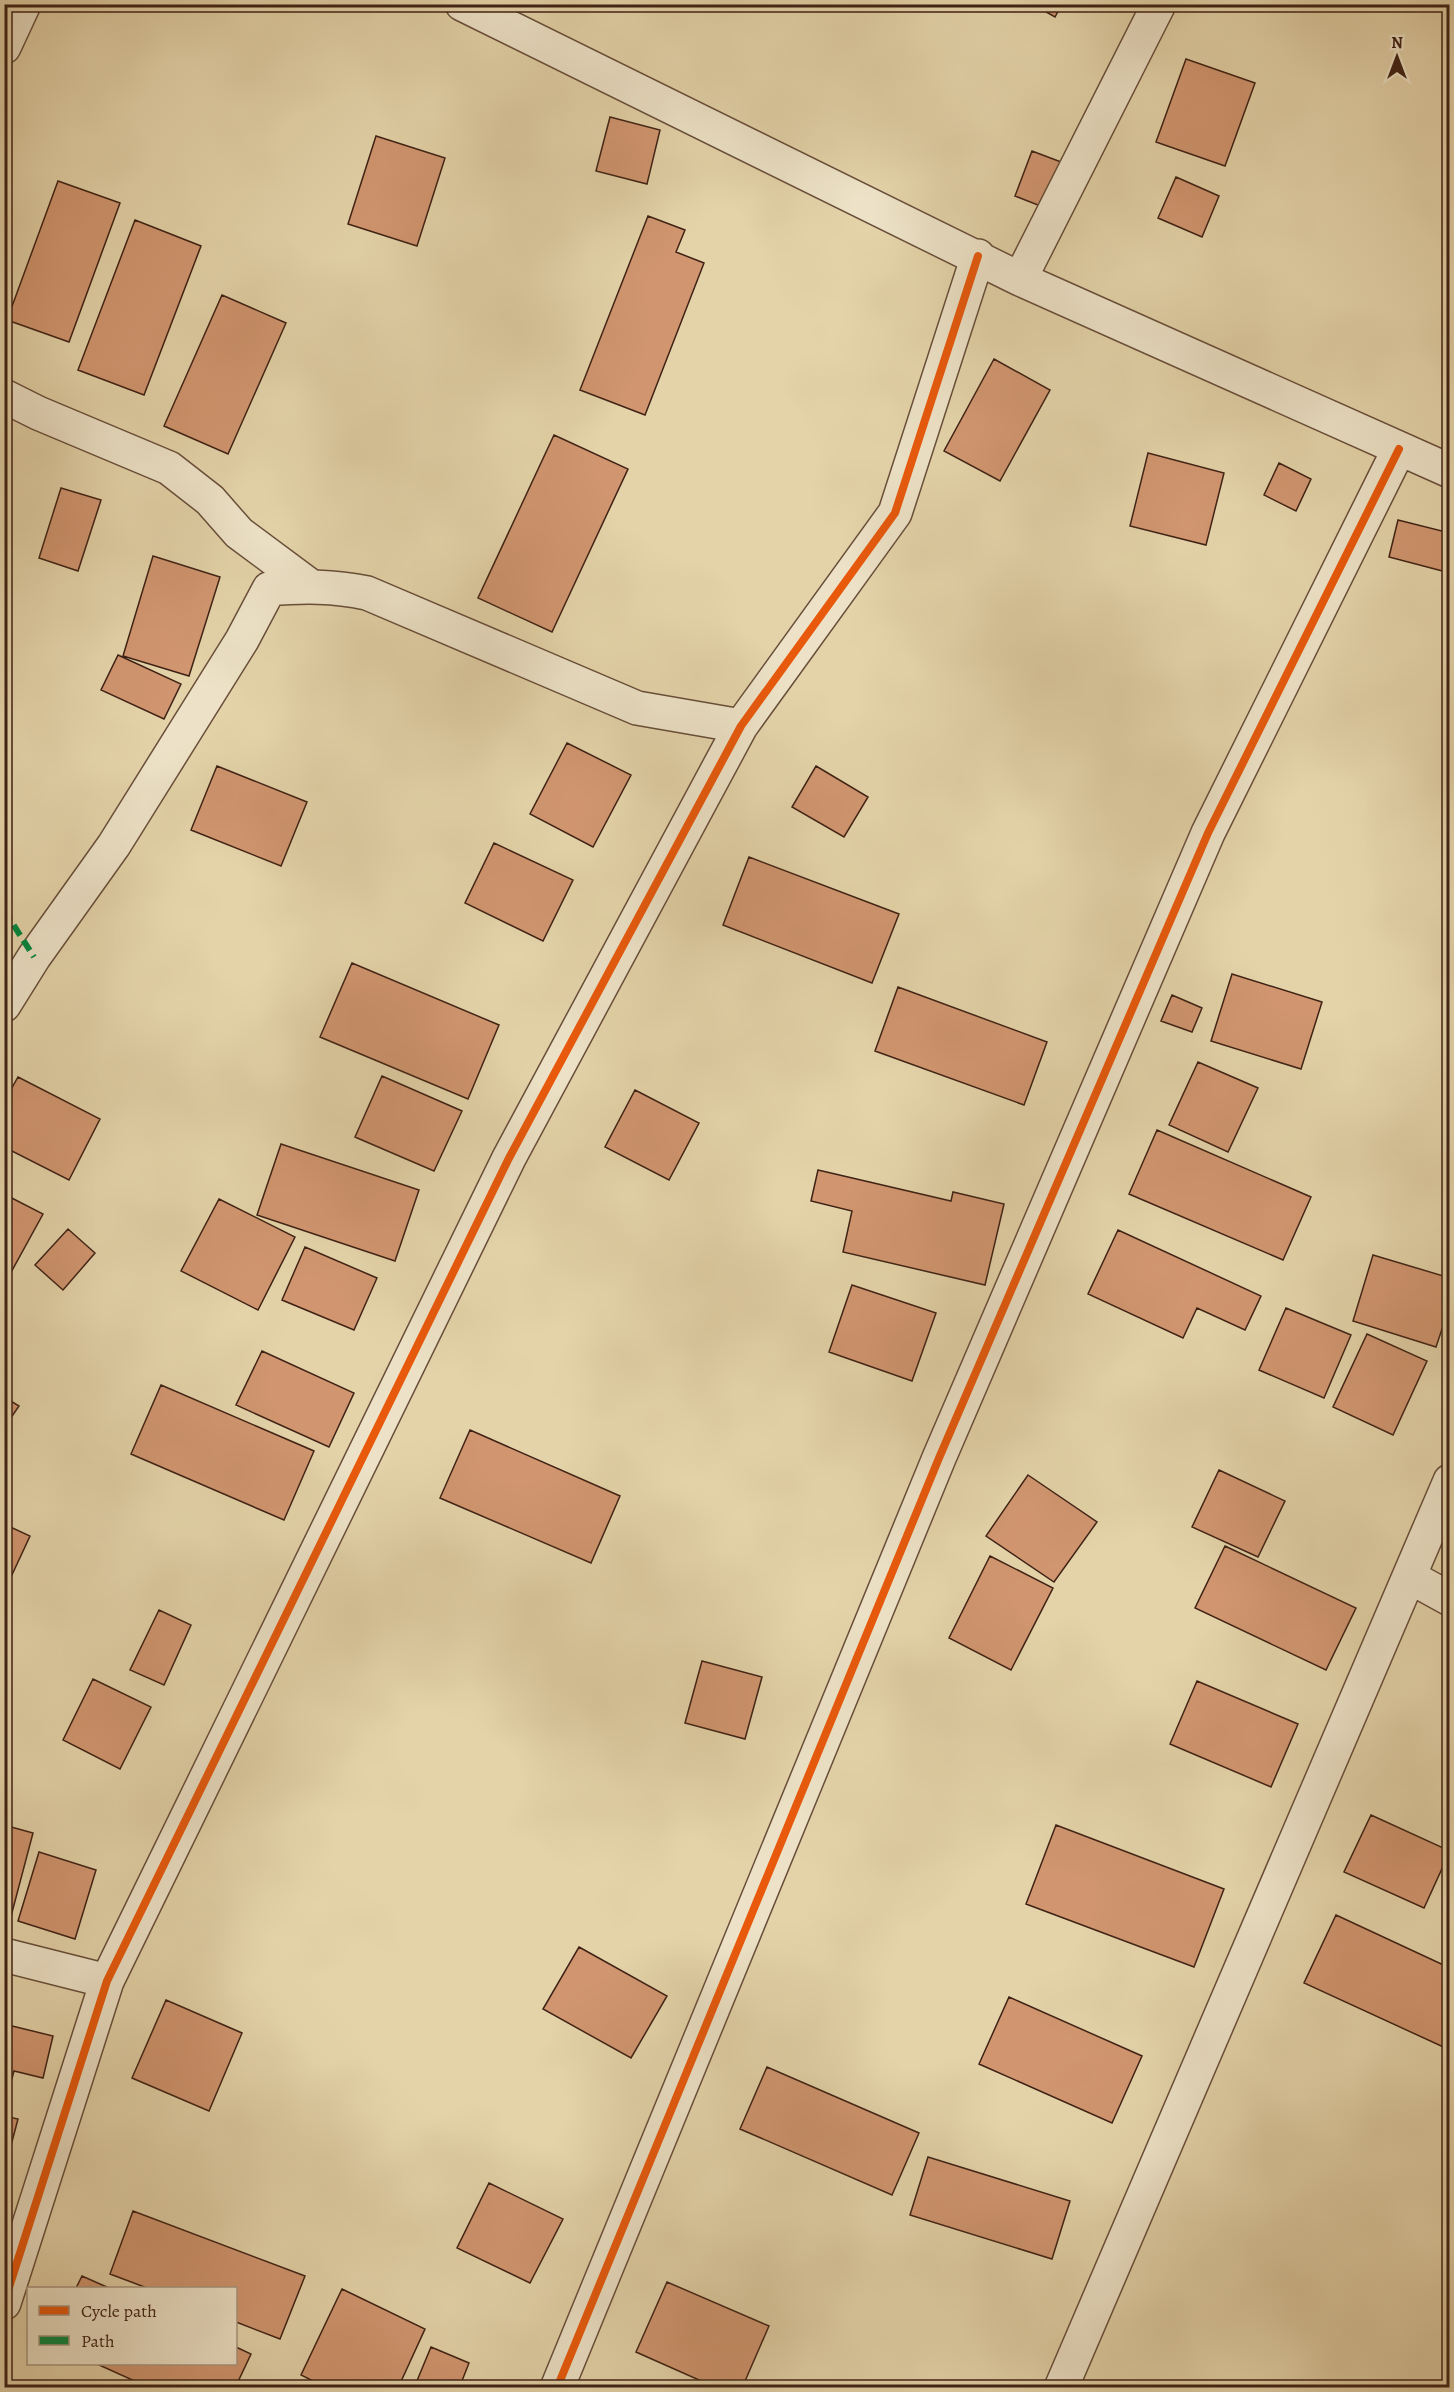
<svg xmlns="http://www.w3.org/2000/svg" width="1454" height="2392" font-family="Alegreya,serif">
<rect width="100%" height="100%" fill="#e4d3a9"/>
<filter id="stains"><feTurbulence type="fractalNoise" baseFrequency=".00333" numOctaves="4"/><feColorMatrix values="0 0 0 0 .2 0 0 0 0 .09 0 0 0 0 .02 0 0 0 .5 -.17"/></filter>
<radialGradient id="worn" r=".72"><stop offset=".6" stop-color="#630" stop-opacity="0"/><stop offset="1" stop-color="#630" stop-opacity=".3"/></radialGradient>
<path fill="#d19670" stroke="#3f2215" stroke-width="1.5" d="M1032 4H1062L1055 17Z
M1186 59 1255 83 1225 166 1156 142Z
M610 117 660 130 647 184 596 171Z
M376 136 445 158 417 246 348 224Z
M1032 151 1061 162 1043 207 1015 196Z
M1176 177 1219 196 1202 237 1158 218Z
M58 181 120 203 69 342 7 320Z
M648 216 685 230 676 252 704 263 645 415 580 390Z
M135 220 201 246 144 395 78 370Z
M222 295 286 323 228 454 164 426Z
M994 359 1050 390 1000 481 944 451Z
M554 435 628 469 552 632 478 598Z
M1148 453 1224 473 1206 545 1130 526Z
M1279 463 1311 479 1296 511 1264 495Z
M61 488 101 500 78 571 39 558Z
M1398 520 1450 533V573L1389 557Z
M153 556 220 577 189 676 123 656Z
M118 655 181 684 164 719 101 690Z
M567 743 631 775 593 847 530 814Z
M217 766 307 802 281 866 191 830Z
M816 766 868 797 844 837 792 807Z
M494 843 573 880 543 941 465 903Z
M749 857 899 914 872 983 723 925Z
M352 963 499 1025 468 1099 320 1037Z
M1232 974 1322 1002 1301 1069 1211 1041Z
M898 987 1047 1042 1024 1105 875 1051Z
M1172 995 1202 1008 1192 1032 1161 1021Z
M1198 1062 1258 1088 1228 1152 1169 1125Z
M382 1076 462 1111 434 1171 355 1137Z
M18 1077 100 1119 69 1180 4 1147V1102Z
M635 1090 699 1123 669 1180 605 1147Z
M1157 1130 1311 1197 1283 1260 1129 1194Z
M281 1144 419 1190 395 1261 257 1215Z
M818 1170 951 1201 953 1192 1004 1204 985 1285 843 1252 852 1211 811 1201Z
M4 1194 43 1214 9 1276 4 1273Z
M219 1199 295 1237 258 1310 181 1271Z
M68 1229 95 1253 63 1290 35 1265Z
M1118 1230 1261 1296 1245 1330 1197 1308 1183 1338 1088 1294Z
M305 1247 377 1278 354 1330 282 1300Z
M1373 1255 1450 1278V1305L1436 1347 1353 1321Z
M852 1285 936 1313 912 1381 829 1352Z
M1286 1308 1351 1335 1324 1398 1259 1370Z
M1367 1334 1427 1361 1393 1435 1333 1407Z
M262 1351 354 1393 329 1447 236 1405Z
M161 1385 314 1451 284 1520 131 1454Z
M4 1397 19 1406 4 1428Z
M470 1430 620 1496 591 1563 440 1498Z
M1219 1470 1285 1501 1258 1557 1192 1527Z
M1028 1475 1097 1522 1054 1582 986 1536Z
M4 1524 30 1536 4 1592Z
M1225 1546 1356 1608 1326 1670 1195 1608Z
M990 1556 1053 1588 1011 1670 949 1638Z
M159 1610 191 1625 164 1685 130 1670Z
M702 1661 762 1677 745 1739 685 1723Z
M93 1679 151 1707 120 1769 63 1740Z
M1197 1681 1298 1724 1271 1787 1170 1744Z
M1371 1815 1450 1851 1424 1908 1344 1872Z
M4 1825 33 1833 9 1924 4 1923Z
M1056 1825 1224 1889 1194 1967 1026 1904Z
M39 1852 96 1870 75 1939 18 1921Z
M1336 1915 1450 1968V2050L1304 1983Z
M579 1947 667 1996 631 2058 543 2009Z
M1009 1997 1142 2056 1112 2123 979 2064Z
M166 2000 242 2033 209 2111 132 2078Z
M4 2024 53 2036 43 2078 14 2071 8 2093 4 2092Z
M767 2067 919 2133 892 2195 740 2129Z
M4 2116 18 2119 4 2172Z
M928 2157 1070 2201 1052 2259 910 2215Z
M489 2183 563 2219 530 2283 457 2248Z
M133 2211 305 2276 280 2339 236 2322V2288H147L110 2274Z
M82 2276 109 2288H76Z
M667 2282 769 2326 742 2388H717L636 2352Z
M342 2289 425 2329 398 2388H327L301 2375Z
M236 2347 251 2354 235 2388H150L97 2364H236Z
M431 2347 469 2363 460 2386 464 2388H414Z"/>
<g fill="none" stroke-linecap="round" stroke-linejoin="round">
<g stroke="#684e3a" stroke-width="36">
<path id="minor" d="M462 4 1020 279 1450 471
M4 47 24 4
M1020 279 1159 4
M4 396 38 413 169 468 210 500 239 533 309 585
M4 1005 34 957 114 845 242 640 269 589C304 586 333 586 367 593L637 708 741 726
M1410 1577 1450 1599
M4 1955 107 1981
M4 2303 107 1981 509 1158 741 726 895 513 978 256
M557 2388 939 1458 1208 833 1399 449
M1061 2388 1450 1481"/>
</g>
<use href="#minor" stroke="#ede2c7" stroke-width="33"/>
<path stroke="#00873e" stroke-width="6" stroke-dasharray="12 6" stroke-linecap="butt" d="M4 910 34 957"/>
<g stroke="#ede2c7" stroke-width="11">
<path id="cycleway" d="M4 2303 107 1981 509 1158 741 726 895 513 978 256
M557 2388 939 1458 1208 833 1399 449"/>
</g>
<use href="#cycleway" stroke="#e8590c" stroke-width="8"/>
</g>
<rect width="1454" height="2392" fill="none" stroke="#e4d3a9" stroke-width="24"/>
<rect x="6" y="6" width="1442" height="2380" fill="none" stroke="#3f2215" stroke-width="3"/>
<rect x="12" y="12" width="1430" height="2368" fill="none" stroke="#3f2215" stroke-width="1.5"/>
<rect x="27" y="2287" width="210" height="78" fill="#ede2c7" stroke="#a79580" stroke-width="1.5"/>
<rect x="39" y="2306" width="30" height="9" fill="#e8590c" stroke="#a79580" stroke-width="1.5"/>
<text x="81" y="2317" font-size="18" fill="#3f2215">Cycle path</text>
<rect x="39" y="2336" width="30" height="9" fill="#00873e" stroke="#a79580" stroke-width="1.5"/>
<text x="81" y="2347" font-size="18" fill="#3f2215">Path</text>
<g transform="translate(1397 57)" stroke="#ede2c7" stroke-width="4.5" paint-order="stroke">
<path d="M0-4.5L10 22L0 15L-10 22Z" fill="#3f2215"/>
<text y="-9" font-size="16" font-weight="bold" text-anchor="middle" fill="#3f2215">N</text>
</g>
<rect width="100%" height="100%" filter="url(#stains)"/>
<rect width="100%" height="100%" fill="url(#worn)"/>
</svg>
